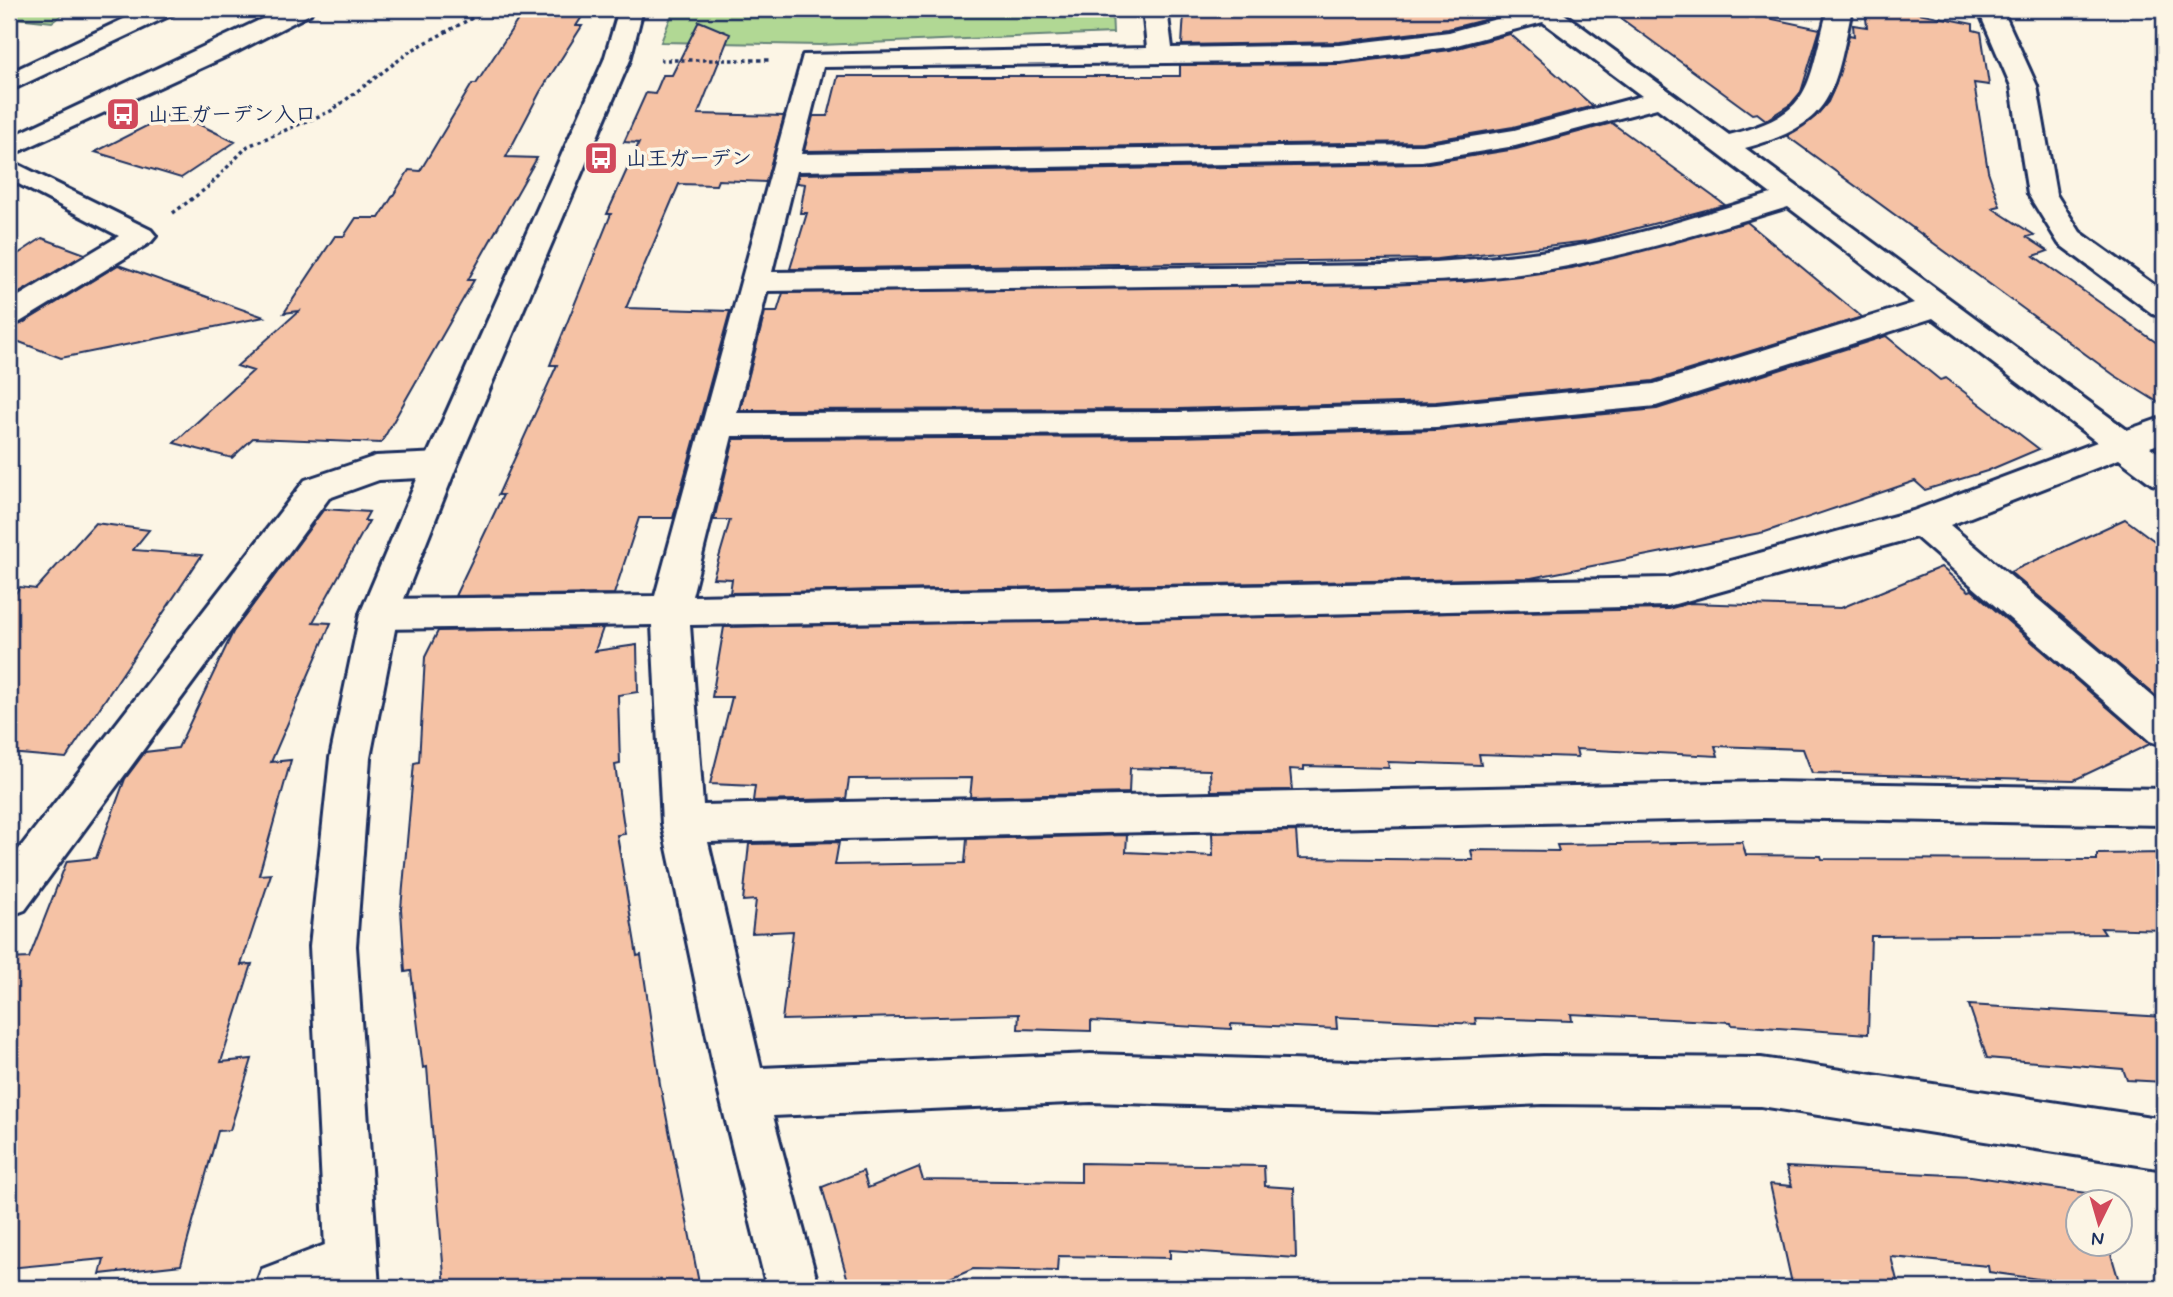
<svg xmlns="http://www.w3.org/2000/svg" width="2173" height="1297" font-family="Mynerve,'Klee One',sans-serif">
<rect width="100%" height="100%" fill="#fcf5e5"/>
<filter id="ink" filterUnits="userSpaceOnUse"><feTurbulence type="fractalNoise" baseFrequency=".0143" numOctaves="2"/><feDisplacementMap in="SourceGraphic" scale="14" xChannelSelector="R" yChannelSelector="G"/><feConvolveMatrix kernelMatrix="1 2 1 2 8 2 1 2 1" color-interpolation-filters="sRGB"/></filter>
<g filter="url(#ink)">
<path fill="#b1d894" stroke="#668479" stroke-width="2" d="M9 9H70L52 22 9 17Z
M674 9H1112L1113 33 820 45 661 42Z"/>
<path fill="#f5c2a5" stroke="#1b2f5e" stroke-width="2" d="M525 9H587L576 26H582L540 92 506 157 537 158 468 280H474L381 443 253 438 232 458 174 443 253 371 237 366 299 311 284 313 335 236H344L356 218H379L409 170 420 171 472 84H476Z
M1204 9H1481L1492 18 1448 29 1340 42 1182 45 1184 12 1204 13Z
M1608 9H1725L1820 29 1801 92 1791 104 1766 120 1757 113 1752 114Z
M1865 9H1917L1918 13 1973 24V30L1981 32 1989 85 1974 83 1988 171 2000 206 1992 208 2034 235 2027 237 2048 251 2034 256 2164 348V406L2114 375 1787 136 1815 117 1828 102 1836 84 1849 35 1854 36 1853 25 1867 27Z
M699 21 730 34 698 114 784 116 766 182 718 180 716 185 679 184 626 308 730 311 673 518H639L614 594 455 596 503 495H498L557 365H550L611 214H607L639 143 624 142 646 93 655 94 663 75H672Z
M1510 34 1593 106 1513 127 1422 142 804 151 813 116H828L838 76H1180V65L1340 64 1450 50Z
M174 112 235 142 181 178 95 152Z
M1612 123 1725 205 1588 241 1437 259 790 269 807 213H800L805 184 797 183 799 174 1422 164 1516 149Z
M1747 222 1862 317 1653 381 1436 402 1178 409 740 410 765 312H777L783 293 1463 282 1572 268Z
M42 238 85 254 9 299V260Z
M118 265 264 317 61 358 9 338V327L21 324Z
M1886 336 1940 380 1946 378 2039 449 1987 471 1925 490 1915 481 1765 532 1531 578 730 593 732 579 713 578 730 520H714L734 439 1178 437 1436 430 1657 409Z
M324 509 369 512 364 521H369L313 622 331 623 271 762 291 760 259 875 271 874 241 965 252 964 221 1062 252 1059 230 1130 218 1131 181 1265 100 1274 104 1259 9 1268V959L29 958 67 861 96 858 125 779 145 752 178 748 233 632Z
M2125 519 2164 548V703L2010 572Z
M95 523 149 530 133 550 202 555 66 758 9 753V602L20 587 36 589Z
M1941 567 1969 591 1972 590 2150 744 2074 780 1812 773 1803 749 1715 746 1718 756 1576 749 1578 757 1479 754 1481 765 1388 762 1389 768 1304 766V770L1290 769 1292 790 1211 791 1210 770 1130 768 1129 793 970 797 972 778 849 779 846 799 753 801 755 786 710 784 732 697H712L724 627 1668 609 1690 603 1841 608Z
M603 628 595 651 637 645 638 692 618 695 620 764 615 765 625 834 617 835 637 956 641 955 660 1084 700 1288H445L427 1067 423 1068 411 971 405 972 401 909 414 763 419 762 425 657 438 631Z
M1296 831 1298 858 1473 860 1471 850 1559 851 1557 845 1742 842 1746 855 1821 856 1822 859 2097 860V854L2164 853V930L2101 928 2105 934 1871 936 1868 1034 1732 1025 1731 1022 1571 1014 1572 1021 1475 1018 1476 1024 1336 1017 1337 1029 1231 1024V1029L1091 1021V1031L1018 1029 1019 1014 782 1020 793 931 752 933 756 900 743 901 749 844 839 842 835 865 965 863 967 839 1127 835 1126 852 1213 856 1212 833Z
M1969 1005 2164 1017V1082L2127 1080 2123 1069 1987 1058Z
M1081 1163 1264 1166 1265 1186 1294 1188 1296 1258 1170 1250V1258L1058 1256 1057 1271 973 1269 929 1288H850L822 1187 863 1171 868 1188 919 1167 923 1180 1081 1182Z
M1786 1167 1971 1176 2093 1194 2095 1202H2078V1244H2108L2121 1288H2101L1989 1272 1988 1266 1891 1257 1899 1288H1793L1770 1184 1792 1186Z"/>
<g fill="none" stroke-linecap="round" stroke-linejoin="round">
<g stroke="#1b2f5e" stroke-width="6">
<path id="street" d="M145 9H176L173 14 9 91V73Z
M1143 9H1167L1172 48 1340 45 1449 32 1533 9H1566L1563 13 1729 135C1816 113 1806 87 1828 9H1852C1834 92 1835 124 1745 148L2127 430 2164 417V442L2150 447 2164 457V487L2152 484 2119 459 1950 525 2164 706V746L2150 741 1916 537 1668 606 1052 620 690 625 703 805 1763 782 2164 789V825L1763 818 708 842 761 1068 1091 1054 1385 1063 1543 1056 1761 1058 2164 1119V1169L1761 1106 1543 1104 1385 1111 1091 1102 773 1116 819 1288H767L719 1093 662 824 652 625 379 629 366 624 360 614 366 604 379 599 655 596 803 55 1147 48ZM1543 22 1642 96 1514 130 1422 145 801 154 823 67 1340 61 1449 47ZM1657 108 1771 194C1710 212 1651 232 1589 244 1522 257 1454 261 1386 265L772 272 797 171 1422 161 1515 146ZM1788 207 1914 303 1654 384 1436 405 1178 412 737 413 767 291 1386 283C1437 281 1489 279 1540 271 1625 257 1706 232 1788 207ZM1933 318 2097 442 1913 511 1668 578 692 596 732 436 1178 434 1436 427 1656 406Z
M1978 9H2002L2037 86 2056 194 2080 232 2164 292V317L2153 314 2059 244 2028 194 2011 86Z
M9 160 151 230 156 236 151 242 20 322 9 325V302L119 236 9 179Z
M440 453 452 456 457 465 452 474 440 477 379 480 329 498 25 910 9 916V862L305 480 376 456Z
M351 1235 369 1243 377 1261 369 1279 348 1288H255L262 1269Z"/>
</g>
<g stroke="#1b2f5e" stroke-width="6">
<path id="secondary" d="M283 9H313L310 14 238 51 9 156V138Z
M619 9H643L630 60 457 465 398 614 370 758 356 946 379 1288H327L310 946 330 758 360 614 423 465 604 60Z"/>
</g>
<path stroke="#1b2f5e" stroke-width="3.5" stroke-dasharray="3.5 3.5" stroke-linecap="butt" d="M660 60H770
M173 213 208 187 248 146 331 111 412 50 489 9"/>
<use href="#street" fill="#fcf5e5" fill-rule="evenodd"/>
<use href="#secondary" fill="#fcf5e5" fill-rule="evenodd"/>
</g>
</g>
<defs>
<g id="bus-square" transform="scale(1.75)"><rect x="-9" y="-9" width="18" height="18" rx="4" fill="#d1495b" stroke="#fcf5e5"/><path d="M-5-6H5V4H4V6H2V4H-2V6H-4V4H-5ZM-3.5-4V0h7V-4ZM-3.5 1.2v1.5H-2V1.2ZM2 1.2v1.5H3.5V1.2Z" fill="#fff"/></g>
</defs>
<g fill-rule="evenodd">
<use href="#bus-square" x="123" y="114"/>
<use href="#bus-square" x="601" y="158"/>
</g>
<g text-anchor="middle" stroke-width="7" stroke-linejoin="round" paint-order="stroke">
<g font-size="21" font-weight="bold" fill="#1b2f5e" stroke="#fcf5e5" text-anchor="start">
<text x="148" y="121">山王ガーデン入口</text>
<text x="626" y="165">山王ガーデン</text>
</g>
</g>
<rect width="2173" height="1297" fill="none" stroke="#fcf5e5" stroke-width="35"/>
<rect x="18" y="18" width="2138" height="1262" fill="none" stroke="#1b2f5e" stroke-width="2.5" filter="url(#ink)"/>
<g transform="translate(2099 1223) rotate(185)"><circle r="33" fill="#fcf5e5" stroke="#a2a6af" stroke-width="2"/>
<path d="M0-5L12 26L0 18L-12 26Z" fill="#d1495b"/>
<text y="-10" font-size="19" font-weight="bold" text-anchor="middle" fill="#1b2f5e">N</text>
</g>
</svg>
